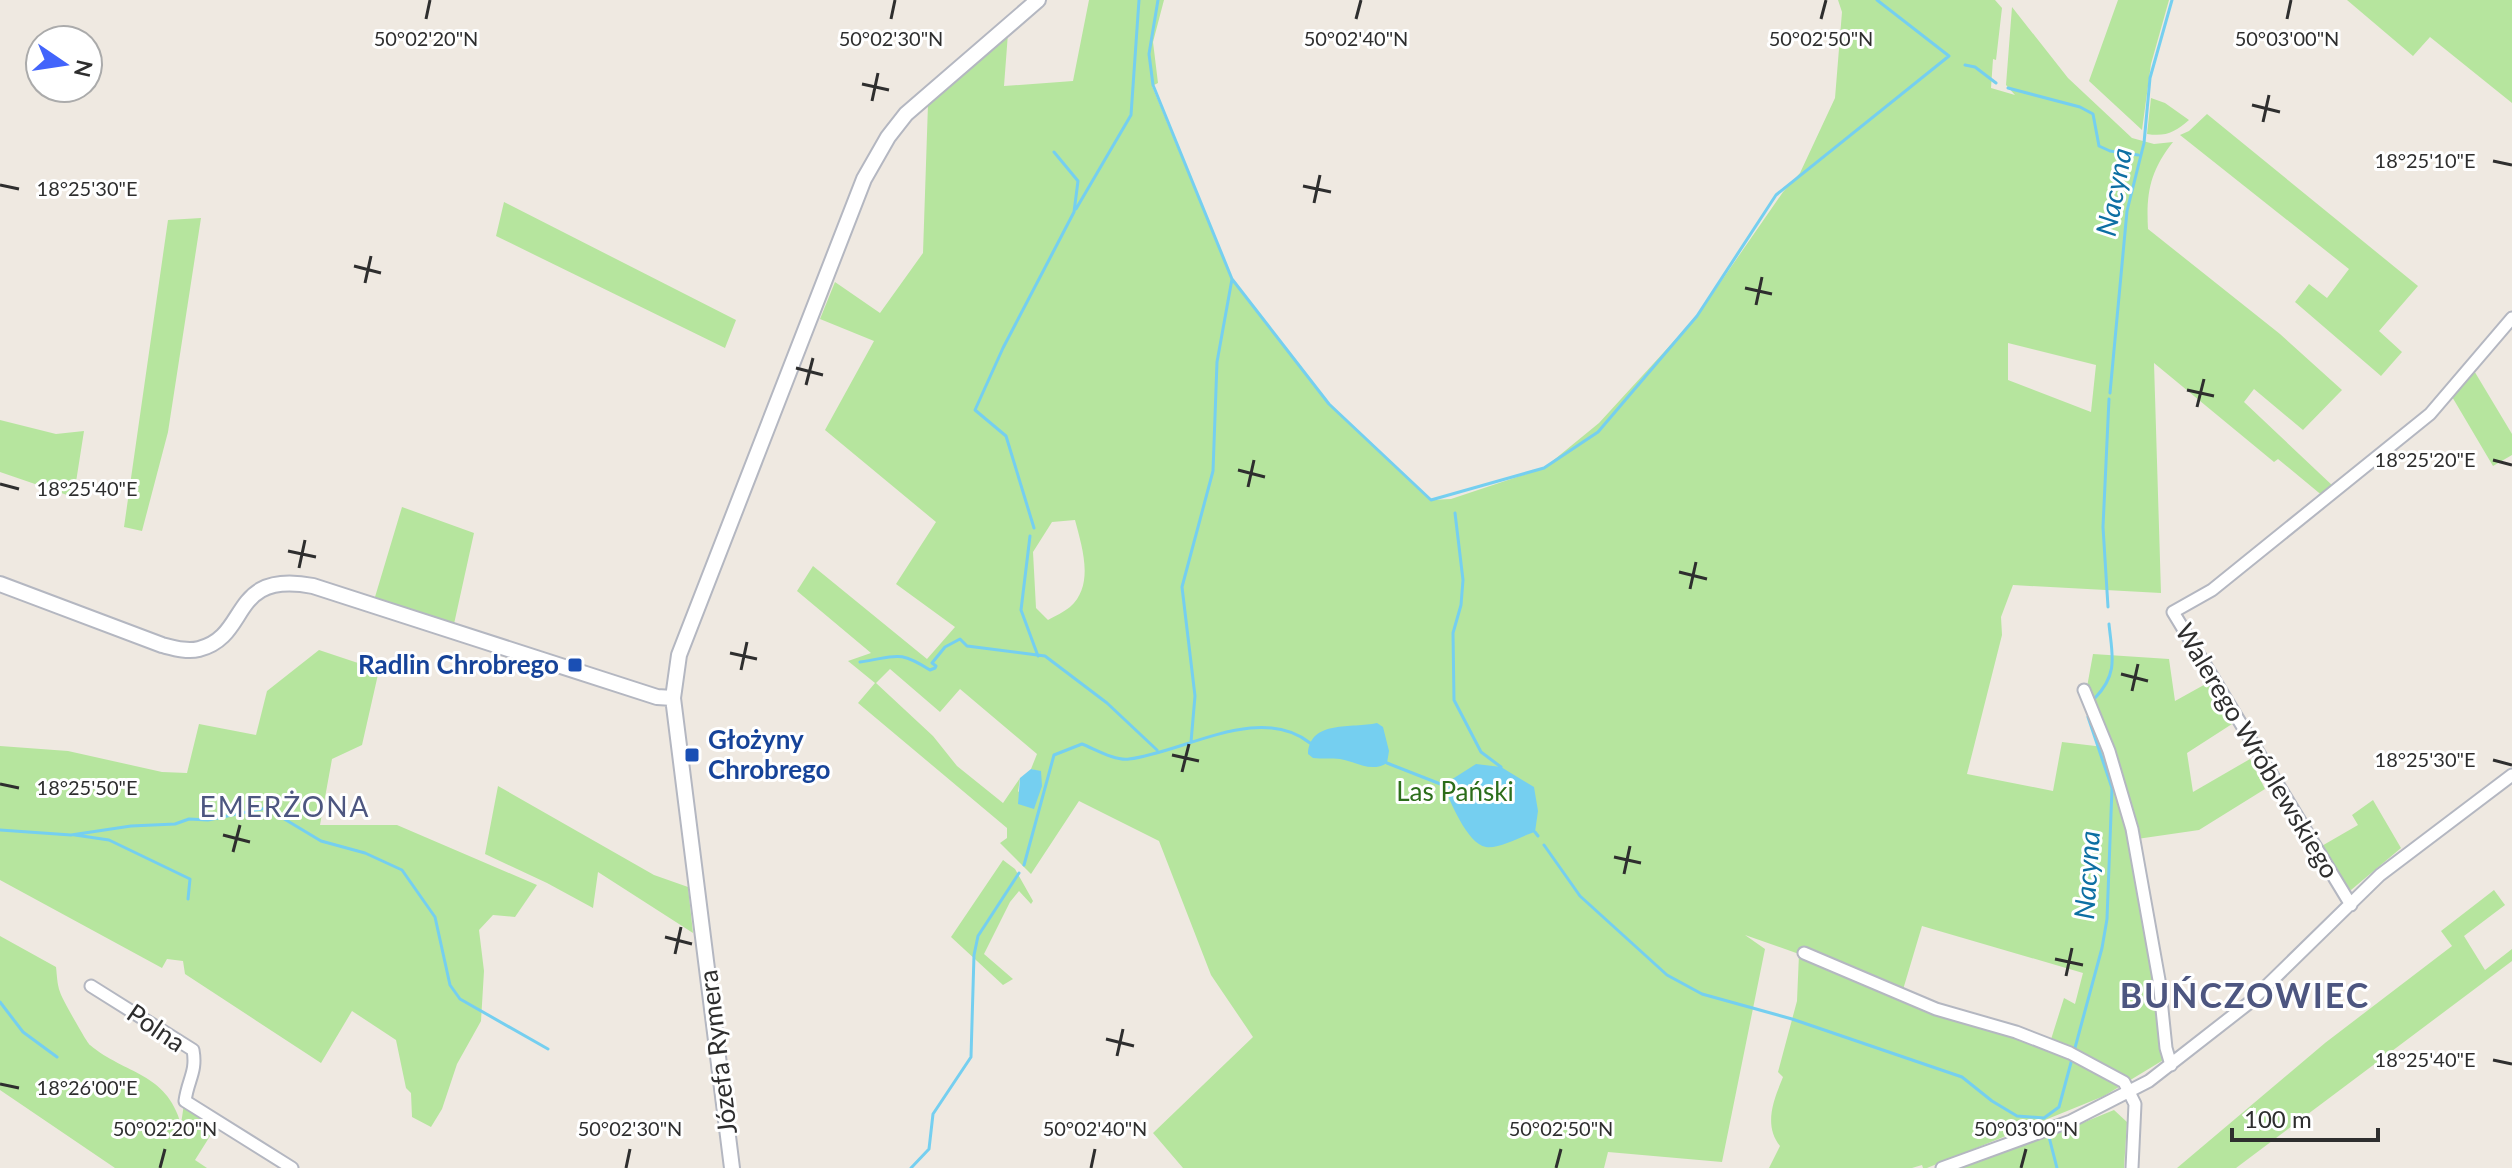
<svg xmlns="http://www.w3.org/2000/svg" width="2512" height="1168" font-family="Lato,sans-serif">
<rect width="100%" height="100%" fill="#efe9e1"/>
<path fill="#b6e59e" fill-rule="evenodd" d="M1089 0H1164L1153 42 1158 83 1152 86 1232 279 1329 404 1431 500 1451 499 1544 468 1599 423 1697 316 1783 192 1800 173 1835 98 1842 12 1838 0H1995L2002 8 1996 60 1993 59 1991 88 2015 95 2006 85 2012 7 2068 78 2132 138 2154 144 2173 142C2150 171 2146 193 2148 229L2280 334 2342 390 2303 430 2254 389 2244 402 2334 487 2324 497 2278 459 2274 462 2154 363 2161 593 2013 585 2001 617 2002 635 1967 774 2053 791 2062 742 2112 748 2087 687 2093 654 2169 659 2175 701 2211 681 2232 724 2187 753 2193 792 2250 759 2265 789 2199 830 2137 839 2165 1059 2104 1096 1927 1168H1923L1922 1165 1912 1168H1769L1780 1146C1763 1125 1774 1099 1783 1077L1778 1072 1797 1001 1799 954 1745 935 1765 949 1722 1162 1608 1152 1604 1168H1183L1153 1133 1253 1037 1211 975 1159 841 1079 801 1031 874 1000 843 1007 838V828L858 703 875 683 848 661 871 653 797 591 813 566 927 659 955 627 896 584 936 522 825 430 874 341 820 319 835 282 880 313 923 253 928 104 1008 33 1004 86 1073 81ZM2008 343 2096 365 2091 412 2008 380ZM1075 520C1082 547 1095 585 1070 607 1064 612 1055 616 1048 620L1036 608 1033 552 1052 522ZM890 669 940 712 960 689 1037 754 1031 769 1041 772 1018 792 1020 778 1003 803 957 766 933 736 876 683ZM1922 926 2083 973 2075 1004 2064 998 2048 1049 1902 993Z
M2118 0H2169L2151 64 2142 130 2089 81Z
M2347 0H2512V103L2430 37 2413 56Z
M2151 98 2165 103 2189 120C2175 132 2166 137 2147 134Z
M2207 114 2418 286 2379 331 2402 352 2381 376 2295 302 2309 284 2327 298 2349 269 2180 135 2189 131Z
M504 202 736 320 725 348 496 236Z
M201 218 168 432 142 531 124 527 168 220Z
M2473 369 2512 434V455L2493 466 2451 395Z
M0 420 56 434 84 431 76 482 70 496 0 472Z
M402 507 474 533 454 624 377 602 375 597Z
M319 650 379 670 362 745 332 759 320 825H397L537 885 515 917 493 915 479 930 484 971 481 1021 457 1064 442 1109 431 1127 412 1117 411 1093 406 1088 396 1040 352 1011 321 1063 185 974 183 961 167 959 162 968 0 880V746L68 751 162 772 187 773 199 724 256 735 267 691Z
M498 786 654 875 688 887 693 933 598 872 593 908 547 883 485 854Z
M2373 800 2401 848 2351 890 2347 888 2320 847 2358 825 2352 815Z
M1003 860 1015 869 1033 901 1031 904 1019 891 1010 902 984 954 1013 979 1003 985 951 937Z
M2494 890 2505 905 2464 936 2485 970 2512 949V961L2236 1168H2177L2325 1043 2452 946 2441 931Z
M0 936 56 967C57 975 57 984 60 992 61 997 87 1043 90 1045 126 1075 166 1072 181 1124L184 1104 217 1125 195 1160 207 1168H115L0 1090Z
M2114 1110 2127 1122 2124 1168H1946L2070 1128Z"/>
<path fill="#75cff0" d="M1377 723 1383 727 1389 751 1387 763C1371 773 1357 762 1340 759 1332 758 1322 759 1313 758L1308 754C1310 719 1352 729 1377 723Z
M1476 764 1501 767 1534 787 1538 811 1535 832C1521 836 1500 849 1486 847 1467 844 1450 800 1443 785Z
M1031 769 1041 771 1042 786 1034 809 1018 804 1020 778Z"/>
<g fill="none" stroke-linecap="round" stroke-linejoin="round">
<path stroke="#75cff0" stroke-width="3" d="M1158 0 1149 54 1153 85 1232 279 1329 404 1431 500 1544 468 1598 432 1697 316 1776 195 1949 56 1877 0
M1965 65 1975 67 1996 83
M2008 88 2080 107 2093 114 2099 146 2110 151 2138 155
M1076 209 1131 115 1139 0
M2110 393 2127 211 2144 143 2150 78 2172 0
M1455 513 1463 580 1461 605 1453 633 1454 700 1481 752 1501 767
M1034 528 1006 436 975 410 1003 348 1074 212 1078 181 1054 152
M1030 536 1021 610 1038 656
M2108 607 2103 527 2109 399
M860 662C896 657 897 649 930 670L935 668 936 666 932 663 945 647 960 639 967 646 1045 656 1107 703 1157 750
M2095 698C2119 673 2112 655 2109 624
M1191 742 1195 696 1182 587 1213 471 1217 362 1232 279
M1387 763 1443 785
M0 830 71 835 131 826 175 824 189 819 208 820 266 808 321 841 365 853 402 870 435 917 450 985 460 999 548 1049
M1535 832 1538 836
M75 835 109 840 190 879 188 899
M1544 845 1580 896 1667 975 1702 994 1792 1019 1962 1077 1992 1101 2017 1116 2044 1118
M1024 865 1054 755 1082 744C1095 749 1115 761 1129 759 1185 752 1259 703 1310 743
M0 1002 23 1032 57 1057
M2044 1118 2059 1107 2102 948 2107 919 2112 788 2088 717
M2048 1133 2057 1168
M911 1168 929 1149 933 1114 971 1057 974 955 978 936 1019 873"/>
<g stroke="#b4b7c1" stroke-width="15">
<path id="minor" d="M2084 690 2109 751 2132 829 2159 980 2166 1048 2171 1065
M2351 905 2173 612 2212 590 2430 414 2512 318
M1804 953 1936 1009 2016 1032 2070 1053 2124 1082 2135 1104 2132 1168
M91 986 193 1050C197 1072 188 1079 185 1101L292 1168
M1942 1168 2071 1121 2149 1081 2249 1003 2380 875 2512 775"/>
</g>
<g stroke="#b4b7c1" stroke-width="18">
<path id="tertiary" d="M0 584 162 645C174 648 187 652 199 649 251 636 228 570 313 586L657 697 673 698
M732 1168 673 698 679 655 864 179 888 137 906 114 1038 0"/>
</g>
<use href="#minor" stroke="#fff" stroke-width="11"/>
<use href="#tertiary" stroke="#fff" stroke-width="14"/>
</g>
<path fill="none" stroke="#2e2e2e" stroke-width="3" d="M426 19 430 0M891 19 895 0M1356 19 1361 0M1821 19 1826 0M2287 19 2291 0M862 84 889 90M872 101 878 73M2252 105 2280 112M2263 122 2269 95M2493 161 2512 165M0 185 19 189M1303 186 1331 192M1314 203 1320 175M354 266 381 273M365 283 371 256M1745 288 1772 294M1756 305 1762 277M796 368 823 375M806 385 813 358M2187 390 2214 396M2197 407 2204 379M2493 460 2512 465M1238 470 1265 477M0 484 19 489M1248 487 1254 460M288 551 316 557M299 568 305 540M1679 572 1707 579M1690 589 1696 562M730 653 757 659M741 670 747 642M2121 674 2148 681M2132 691 2138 664M1172 755 1199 761M2493 760 2512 765M1182 772 1189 744M0 784 19 788M223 835 250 842M233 852 240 825M1614 857 1641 863M1624 874 1630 846M665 937 692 944M675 954 681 927M2055 959 2083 965M2066 976 2072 948M1106 1039 1134 1046M1117 1056 1123 1029M2493 1060 2512 1064M0 1084 19 1088M160 1168 165 1149M626 1168 630 1149M1091 1168 1095 1149M1556 1168 1561 1149M2021 1168 2026 1149"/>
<g fill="#1a4fb4" stroke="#fff" stroke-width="3">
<rect x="567" y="657" width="16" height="16" rx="4"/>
<rect x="684" y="747" width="16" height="16" rx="4"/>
</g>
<g text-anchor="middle" stroke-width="6" stroke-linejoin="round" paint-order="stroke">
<g font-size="26" font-weight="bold" fill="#164399" stroke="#fff" text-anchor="end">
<text x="559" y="674">Radlin Chrobrego</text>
<text x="708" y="749" text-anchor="start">Głożyny<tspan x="708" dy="30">Chrobrego</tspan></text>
</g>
<g font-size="26" fill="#2e2e2e" stroke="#fff">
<text transform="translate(2257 751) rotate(59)" y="9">Walerego Wróblewskiego</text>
<text transform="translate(156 1028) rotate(34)" y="9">Polna</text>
<text transform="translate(718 1052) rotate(-97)" y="9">Józefa Rymera</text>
</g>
<g font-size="26" fill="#2c6e1b" stroke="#fff">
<text x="1455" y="801">Las Pański</text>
</g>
<g font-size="28" font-style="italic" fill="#0d6fa3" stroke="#fff">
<text transform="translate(2114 192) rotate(-79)" y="10">Nacyna</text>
<text transform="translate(2087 875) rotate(-86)" y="10">Nacyna</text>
</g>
<g font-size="28" letter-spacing="2" fill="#4d5680" stroke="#fff">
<text x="285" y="817">EMERŻONA</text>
</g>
<g font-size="34" font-weight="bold" letter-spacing="2" fill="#4d5680" stroke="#fff">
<text x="2245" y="1008">BUŃCZOWIEC</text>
</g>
</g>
<g font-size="20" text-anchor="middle" fill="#2e2e2e" stroke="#fff" stroke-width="6" stroke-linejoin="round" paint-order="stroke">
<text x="2287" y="46">50°03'00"N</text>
<text x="426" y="46">50°02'20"N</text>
<text x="891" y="46">50°02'30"N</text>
<text x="1356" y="46">50°02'40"N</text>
<text x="1821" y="46">50°02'50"N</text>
<text x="2425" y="168">18°25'10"E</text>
<text x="87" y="196">18°25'30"E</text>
<text x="2425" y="467">18°25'20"E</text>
<text x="87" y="496">18°25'40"E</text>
<text x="2425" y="767">18°25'30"E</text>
<text x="87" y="795">18°25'50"E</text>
<text x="2425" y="1067">18°25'40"E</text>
<text x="87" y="1095">18°26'00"E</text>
<text x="165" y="1136">50°02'20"N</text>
<text x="630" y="1136">50°02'30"N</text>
<text x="1095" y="1136">50°02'40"N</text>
<text x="1561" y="1136">50°02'50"N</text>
<text x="2026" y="1136">50°03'00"N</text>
</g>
<g transform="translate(64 64) rotate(103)"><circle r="38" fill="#ffffff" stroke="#ababab" stroke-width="2"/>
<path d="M0-6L14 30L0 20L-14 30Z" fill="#4264fb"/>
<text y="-12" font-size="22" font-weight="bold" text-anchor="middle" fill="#2e2e2e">N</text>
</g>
<path d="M2232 1128v12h146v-12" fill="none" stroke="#2e2e2e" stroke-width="4"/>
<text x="2244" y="1128" font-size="24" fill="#2e2e2e" stroke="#ffffff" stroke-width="6" paint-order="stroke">100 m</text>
</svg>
